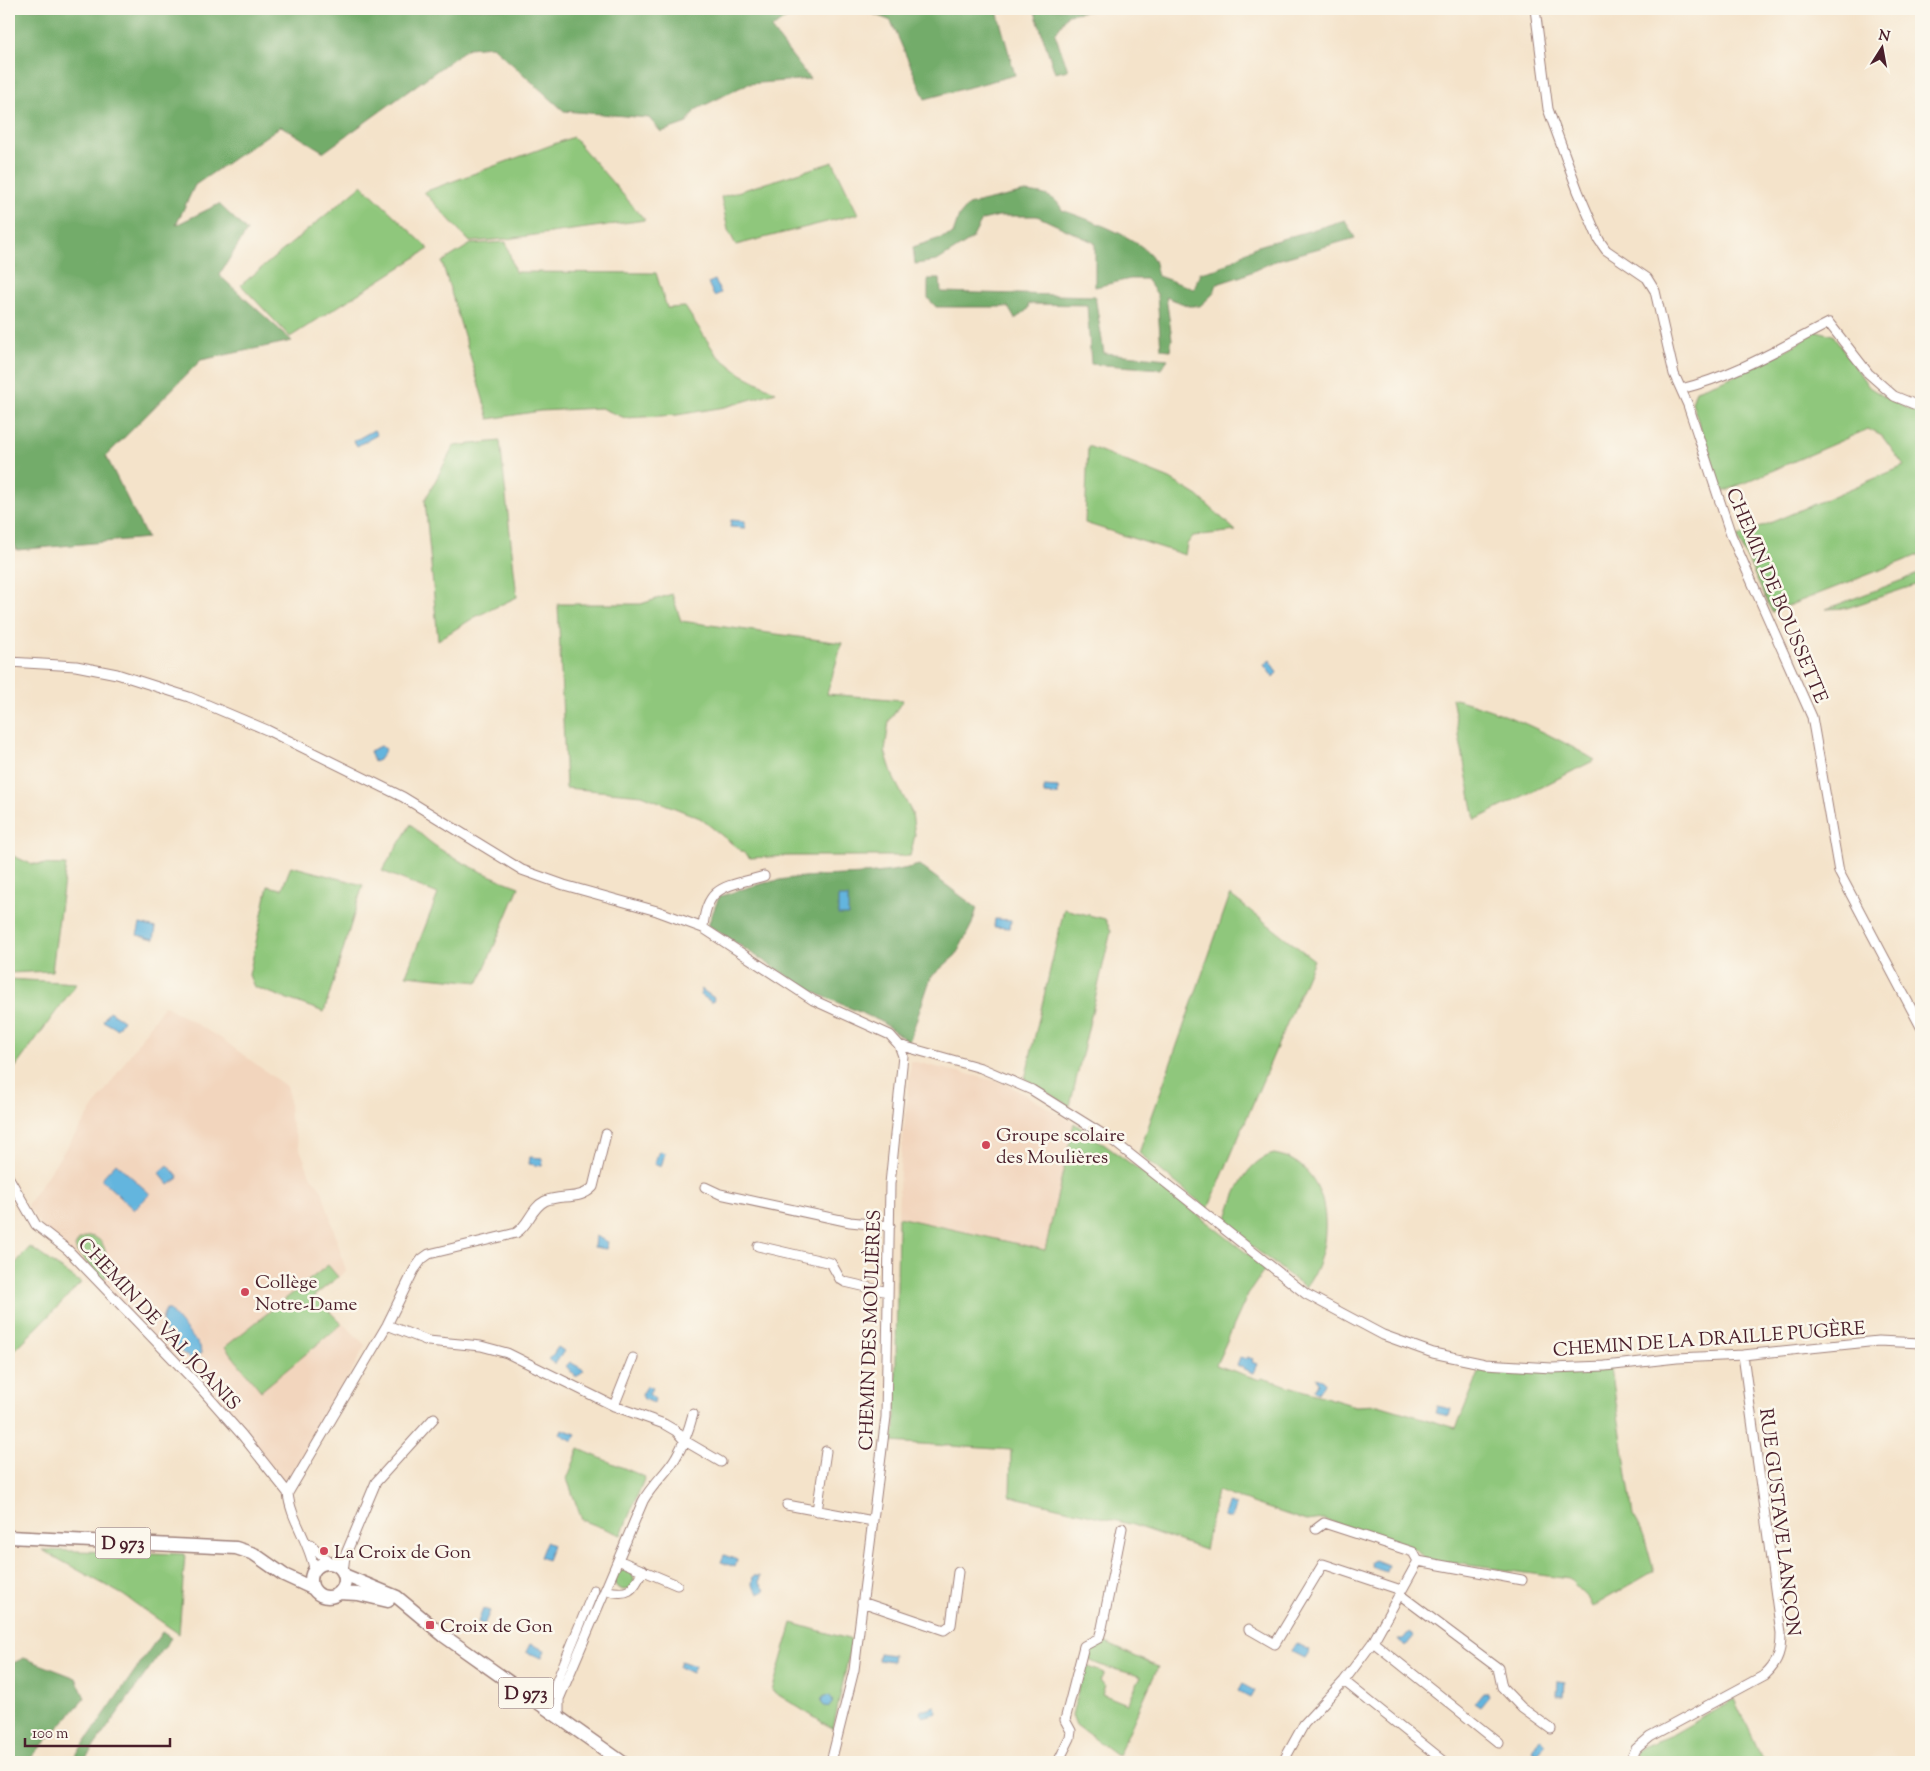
<svg xmlns="http://www.w3.org/2000/svg" width="1930" height="1771" font-family="'Sorts Mill Goudy',serif">
<rect width="100%" height="100%" fill="#fbf7ec"/>
<filter id="ink" filterUnits="userSpaceOnUse"><feTurbulence type="fractalNoise" baseFrequency=".02" numOctaves="2"/><feDisplacementMap in="SourceGraphic" scale="10" xChannelSelector="R" yChannelSelector="G"/><feConvolveMatrix kernelMatrix="1 2 1 2 8 2 1 2 1" color-interpolation-filters="sRGB"/></filter>
<filter id="wash" filterUnits="userSpaceOnUse"><feTurbulence type="fractalNoise" baseFrequency=".0096" numOctaves="4" result="noise"/><feDisplacementMap in="SourceGraphic" scale="20" xChannelSelector="R" yChannelSelector="G"/><feGaussianBlur stdDeviation="1.12" result="paint"/><feColorMatrix in="noise" values="0 0 0 0 0 0 0 0 0 0 0 0 0 0 0 0 0 1.4 0 .05"/><feComposite in="paint" operator="in"/></filter>
<g filter="url(#wash)">
<rect width="100%" height="100%" fill="#f4e3ca"/>
<path fill="#f2d5bd" d="M164 1005 222 1039 288 1088 290 1119 300 1149 310 1175 322 1190 346 1271 316 1296 365 1345 327 1421 285 1487 207 1398 41 1227 27 1205Z
M911 1061 1005 1083 1074 1123 1045 1250 898 1217 900 1166Z"/>
<path fill="#8fc77b" stroke="#6c7353" d="M573 137 645 220 506 239 470 242 424 192Z
M833 162 858 214 736 245 728 230 721 197Z
M362 185 429 249 290 337 241 285Z
M506 242 515 272 656 273 667 308 685 307 716 354 741 374 776 392 725 407 677 415 625 418 601 408 540 411 489 419 442 262 471 244Z
M1817 331 1833 335 1869 387 1891 401 1921 414V554L1772 612 1737 537 1904 466 1882 436 1868 429 1721 493 1692 402 1696 390C1739 376 1779 356 1817 331Z
M500 441 517 597 475 617 438 640 425 500 454 446Z
M1088 446 1170 479 1198 496 1236 531 1193 536 1187 544 1185 555 1085 523Z
M1921 573V583L1847 608 1826 609Z
M672 594 681 621 842 643 827 694 903 700 889 721 885 751 894 779 912 813 915 835 910 856H788L750 858 700 818 642 795 566 788 558 604H641Z
M1452 698C1505 712 1549 733 1595 760L1475 820Z
M411 824C435 853 484 874 519 887L479 982 406 975 438 894 382 871Z
M9 854 31 864 66 865 52 971 9 973Z
M291 866 363 885 324 1012 254 987 249 975 268 886 282 889Z
M1230 895 1314 960 1208 1209 1139 1153Z
M1064 909 1105 919 1111 931 1070 1106 1025 1079Z
M9 979 77 983 9 1076Z
M1074 1123 1141 1171 1266 1268 1248 1294 1216 1365 1260 1380 1262 1378 1355 1406 1378 1405 1456 1428 1482 1366 1563 1372 1611 1368 1633 1515C1646 1534 1647 1550 1654 1571L1592 1607 1587 1597 1569 1579 1425 1559 1417 1550 1323 1519 1306 1521 1217 1491 1205 1550 1130 1524 1010 1496 1011 1450 891 1442 895 1429 898 1217 1045 1250Z
M1274 1154C1334 1164 1337 1248 1305 1287L1225 1226C1232 1199 1244 1161 1274 1154Z
M89 1236C109 1238 106 1260 107 1275L105 1278H101L77 1252 75 1247 79 1240Z
M30 1247 81 1283 9 1356V1271Z
M328 1265 338 1277 314 1296 342 1324 261 1391 225 1347Z
M579 1449 645 1477 621 1535 582 1520 567 1479Z
M42 1550 185 1554 179 1634 123 1595Z
M614 1580a10 10 0 1 1 20 0a10 10 0 1 1-20 0Z
M792 1623 852 1640 833 1729 772 1691Z
M1102 1641 1158 1667 1118 1756 1076 1725 1072 1715 1084 1668 1089 1667 1104 1673 1100 1681 1105 1685 1102 1694 1127 1704 1141 1677C1127 1671 1096 1667 1087 1658L1088 1648Z
M1735 1699 1764 1762H1633L1637 1749 1670 1736Z"/>
<path fill="#73ac6b" stroke="#5e664b" d="M9 9H847L786 18 771 29 810 79 747 84 695 110 687 123 661 132 649 118 564 111 492 46 468 48 324 152 281 126 195 185 176 225 219 204 247 231 219 275 292 341 201 360 106 456 147 538 17 550 9 533Z
M861 9H1006L997 11 1015 75 925 99 891 21Z
M1034 9H1100L1068 14 1055 34 1068 70 1055 73Z
M1025 192C1041 194 1055 194 1062 210 1084 218 1143 238 1154 260 1156 265 1156 271 1158 276L1194 289 1200 273 1220 268 1255 247 1345 220 1355 238 1277 260 1242 276 1217 284 1213 294 1200 306H1189L1166 297 1172 339 1170 350 1161 349 1157 294 1146 279H1130L1095 287V243L1037 216H999L982 220 972 239 937 261 915 264 913 247 953 234 959 216 968 205Z
M928 279H940L941 292 1095 296 1104 353 1168 359 1161 369 1091 364 1087 305 1029 304 1027 310 1015 319 1008 307H936L928 298Z
M919 865 977 908 972 924 956 955 931 977 909 1042 880 1021 809 990 708 925 719 897C747 887 774 879 804 877 843 874 883 876 919 865Z
M162 1632 171 1638 83 1762H71Z
M24 1658 76 1678 85 1698 27 1762H9V1665Z"/>
<path fill="#63b5de" stroke="#566a84" d="M715 280 721 293 714 296 708 283Z
M374 430 377 435 357 446 354 441Z
M731 520 745 521V528L730 527Z
M1270 660 1277 673 1273 677 1264 665Z
M380 746 386 749 379 760 374 762 370 751Z
M1044 787 1058 788V795L1044 794Z
M838 897H848V915H838Z
M995 919 1011 920 1010 928 994 927Z
M140 924 156 928 154 939 137 935Z
M701 989 714 998 713 1002H711L701 995Z
M109 1011 123 1020 117 1029 103 1021Z
M659 1151 665 1153 661 1167 654 1164Z
M530 1157 543 1158 542 1166 529 1164Z
M116 1163 150 1194 134 1210 101 1179Z
M168 1165 179 1178 169 1185 159 1173Z
M595 1236 608 1242 606 1249 594 1247Z
M166 1310H169L200 1346 201 1353 192 1360 180 1351 177 1354 173 1350 176 1346C167 1335 157 1325 166 1310Z
M558 1347 564 1351 555 1364 549 1360Z
M1240 1357 1246 1359 1247 1357 1253 1359 1252 1362 1257 1364 1253 1373 1237 1365Z
M570 1362 584 1370 578 1376H575L566 1366Z
M1316 1377 1322 1379 1324 1383 1318 1393 1314 1390 1318 1383Z
M647 1386 652 1388 649 1394 655 1399 654 1403 644 1399 642 1395Z
M1437 1406 1451 1409 1449 1416 1435 1413Z
M562 1429 576 1434 573 1441 560 1434Z
M1228 1503 1235 1505 1231 1519 1224 1517Z
M546 1542 553 1545 547 1560 540 1557Z
M724 1555 737 1560 735 1567 721 1562Z
M1375 1560 1388 1565 1386 1572 1372 1567 1371 1562Z
M753 1576H760L759 1582 765 1590 759 1594 752 1585Z
M483 1609 490 1611 484 1625 478 1622Z
M1409 1632 1414 1636 1405 1647 1398 1639H1403Z
M1296 1643 1310 1650 1305 1658 1291 1651Z
M530 1644 545 1650 542 1658 526 1652Z
M879 1653 893 1655 892 1662 878 1660Z
M681 1661 695 1666 692 1673 679 1667Z
M1558 1681 1565 1682 1564 1696H1557Z
M1242 1684 1255 1691 1251 1698 1238 1691Z
M1483 1692H1487L1489 1696 1480 1707 1474 1703Z
M821.5 1701a5.5 5.5 0 1 1 11 0a5.5 5.5 0 1 1-11 0Z
M935 1706 937 1713 923 1717 920 1714 921 1710Z
M1540 1738 1546 1744 1537 1754 1532 1750Z"/>
</g>
<g filter="url(#ink)">
<g fill="none" stroke-linecap="round" stroke-linejoin="round">
<g stroke="#9f817a" stroke-width="11">
<path id="street" d="M1535 9 1548 109 1578 191 1599 240 1606 250 1647 278 1655 291 1674 374 1688 405 1731 535 1812 717 1839 872 1921 1027
M1681 389C1734 376 1780 348 1829 323L1868 373 1894 396 1921 407
M9 662 76 666 117 674 189 697 267 730 403 797 522 870 564 885 657 911 703 928 813 1000 890 1035 899 1045 903 1056 890 1184 886 1417 854 1670 831 1762
M703 928C706 884 727 887 764 876
M899 1045 981 1068 1032 1090 1112 1140 1306 1294 1383 1335 1433 1353 1485 1364 1552 1368 1605 1366 1677 1358 1743 1355 1878 1341 1921 1343
M9 1178 36 1225 68 1250 197 1384 242 1435 288 1493
M705 1187 720 1194 850 1222 890 1226
M758 1246 831 1263 840 1279 845 1282 888 1292
M387 1325 428 1341 481 1346 507 1353 614 1406 664 1424 676 1431 685 1441 721 1462
M614 1406 633 1358
M787 1505 873 1521
M817 1511 826 1451
M1316 1529 1324 1523 1413 1552 1418 1561
M310 1544 329 1562
M345 1556 376 1482 434 1418
M618 1560 677 1585
M1418 1561 1522 1580
M332 1563 345 1556 343 1572
M314 1568C309 1541 290 1518 288 1493L387 1325 414 1270 422 1259 429 1254 516 1233C529 1225 531 1208 545 1201 561 1194 580 1201 593 1187L606 1134
M605 1590C629 1596 632 1592 643 1570
M1399 1594 1498 1668 1502 1687 1522 1708 1551 1729
M862 1602 944 1630 951 1625 958 1572
M1249 1629 1275 1644 1323 1564 1401 1590
M1373 1642 1499 1743
M1344 1681 1445 1762
M555 1694 556 1683 594 1590
M559 1716V1699L643 1501C652 1484 667 1473 676 1457 684 1444 689 1429 693 1414
M1058 1762 1070 1738 1071 1731 1065 1720 1084 1646 1099 1638 1102 1628 1122 1528
M1283 1762 1304 1724 1344 1681 1373 1642 1418 1561
M1630 1762 1636 1749 1650 1737 1765 1675C1779 1662 1781 1651 1781 1633L1743 1355"/>
</g>
<g stroke="#9f817a" stroke-width="15">
<path id="primary" d="M9 1537 236 1548 254 1554 284 1575 312 1588
M311 1580a17 17 0 1 1 34 0a17 17 0 1 1-34 0Z
M344 1575 397 1597 444 1636 622 1762
M339 1593 358 1594 388 1601"/>
</g>
<use href="#street" stroke="#fff" stroke-width="9"/>
<use href="#primary" stroke="#fff" stroke-width="12"/>
</g>
</g>
<g fill="#d1495b" stroke="#fbf7ec" stroke-width="2">
<circle cx="986" cy="1145" r="5"/>
<circle cx="245" cy="1292" r="5"/>
<circle cx="324" cy="1551" r="5"/>
<rect x="425" y="1620" width="10" height="10" rx="2.5"/>
</g>
<g text-anchor="middle" stroke-width="5" stroke-linejoin="round" paint-order="stroke">
<g fill="#fbf7ec" stroke="#7f6065" stroke-width="1">
<rect x="95.5" y="1527.5" width="55" height="31" rx="4"/>
<rect x="498.5" y="1677.5" width="55" height="31" rx="4"/>
</g>
<g font-size="18" font-weight="bold" fill="#4a1f2b">
<text x="123" y="1549">D 973</text>
<text x="526" y="1699">D 973</text>
</g>
<g font-size="19" fill="#4a1f2b" stroke="#fbf7ec">
<text transform="translate(1778 595) rotate(67)" y="7">CHEMIN DE BOUSSETTE</text>
<text transform="translate(160 1323) rotate(47)" y="7">CHEMIN DE VAL JOANIS</text>
<text transform="translate(869 1330) rotate(-88)" y="7">CHEMIN DES MOULIÈRES</text>
<text transform="translate(1709 1338) rotate(-4)" y="7">CHEMIN DE LA DRAILLE PUGÈRE</text>
<text transform="translate(1781 1522) rotate(83)" y="7">RUE GUSTAVE LANÇON</text>
</g>
<g font-size="19" fill="#4a1f2b" stroke="#fbf7ec" text-anchor="start">
<text x="996" y="1141">Groupe scolaire<tspan x="996" dy="22">des Moulières</tspan></text>
<text x="255" y="1288">Collège<tspan x="255" dy="22">Notre-Dame</tspan></text>
<text x="334" y="1558">La Croix de Gon</text>
<text x="440" y="1632">Croix de Gon</text>
</g>
</g>
<rect width="1930" height="1771" fill="none" stroke="#fbf7ec" stroke-width="30"/>
<g transform="translate(1882 48) rotate(11)" stroke="#fbf7ec" stroke-width="4" paint-order="stroke">
<path d="M0-4L9 19L0 12L-9 19Z" fill="#4a1f2b"/>
<text y="-8" font-size="14" font-weight="bold" text-anchor="middle" fill="#4a1f2b">N</text>
</g>
<path d="M25 1738v8h145v-8" fill="none" stroke="#4a1f2b" stroke-width="2.5"/>
<text x="32" y="1738" font-size="15" fill="#4a1f2b" stroke="#fbf7ec" stroke-width="4" paint-order="stroke">100 m</text>
</svg>
